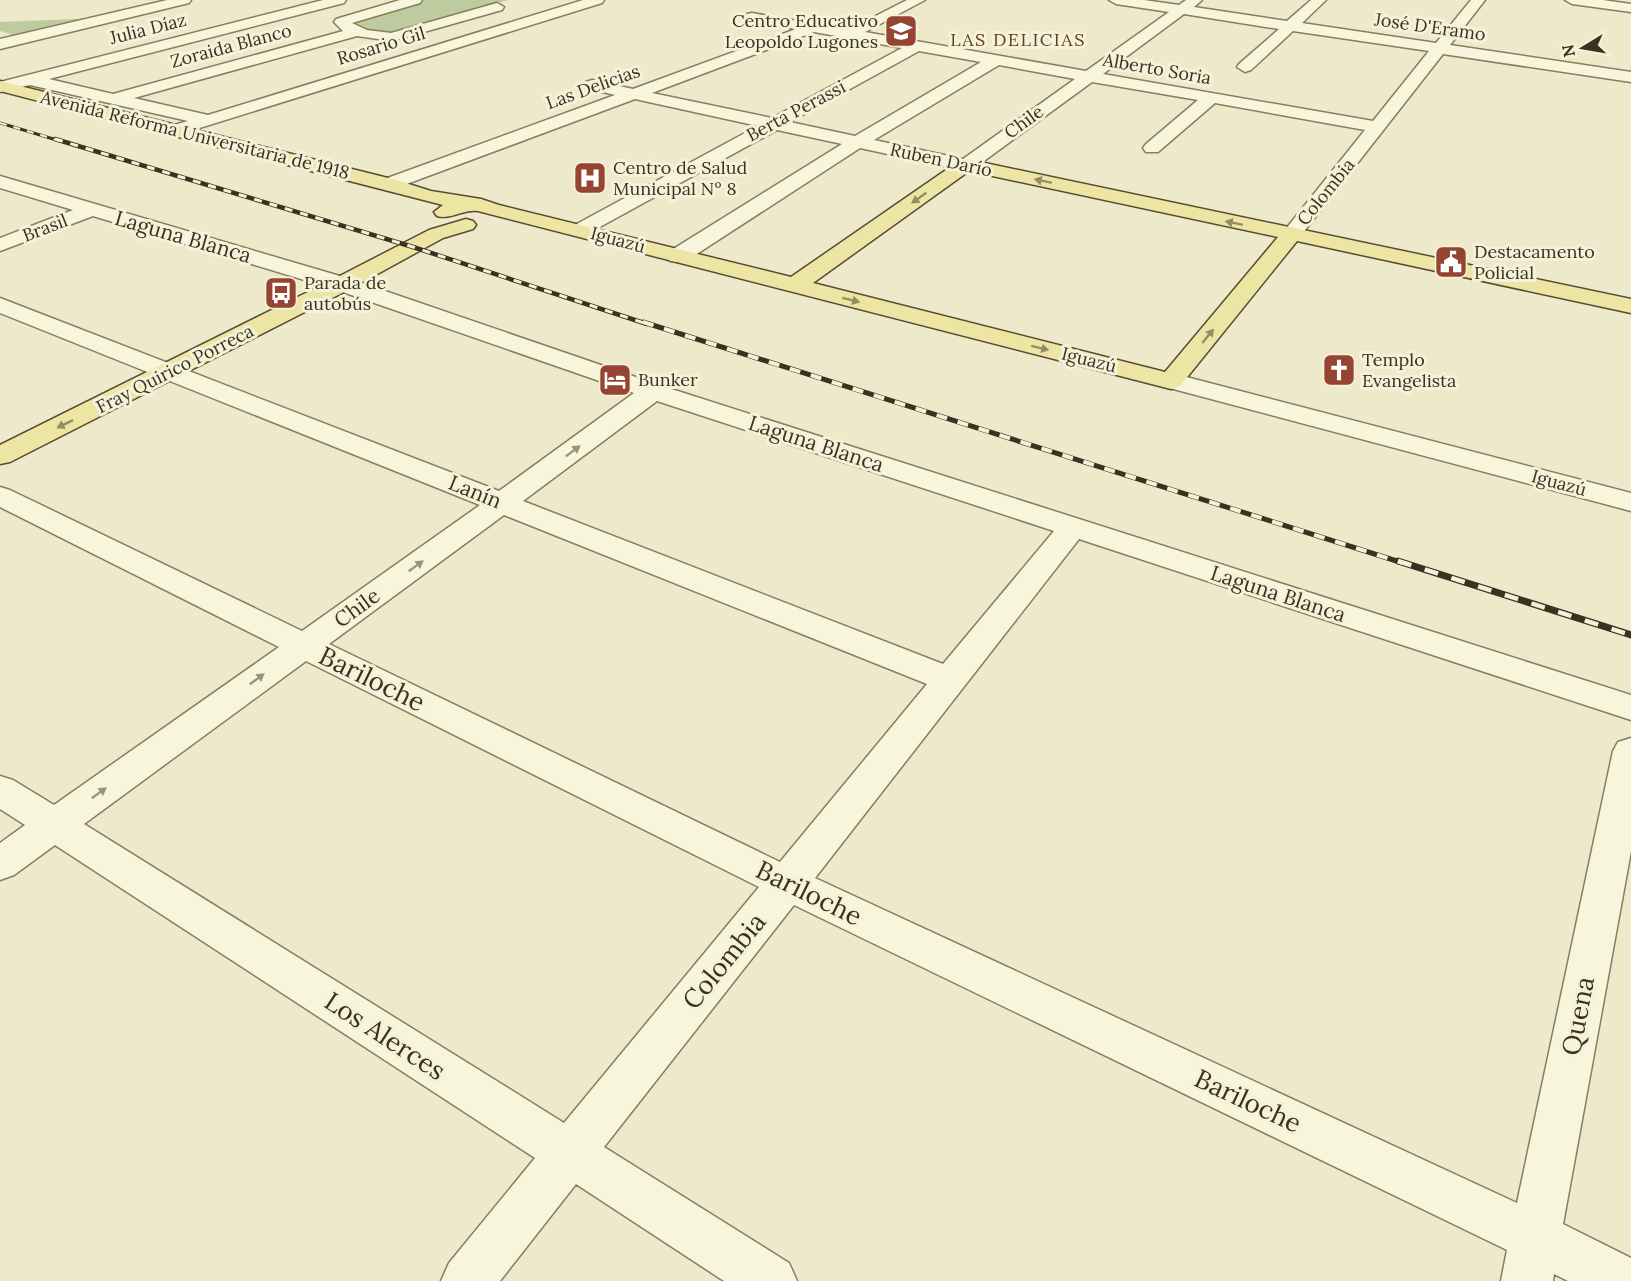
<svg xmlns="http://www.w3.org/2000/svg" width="1631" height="1281" font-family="Lora,serif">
<rect width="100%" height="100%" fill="#ede9ca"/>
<path fill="#bdcb9e" d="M425 0H508L397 32 381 33 350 24 354 20Z
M100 18 17 36 0 31V22Z"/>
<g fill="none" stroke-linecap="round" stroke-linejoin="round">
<g stroke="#897d5f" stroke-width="3">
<path id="minor" d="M167 0H191L189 3 0 49V39Z
M323 0H346L344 3 49 79 113 94 343 31 334 22 336 19 400 0H422L420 3 352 23 367 30 391 33 497 3 504 7 502 10 392 41 357 36 134 98 208 115 583 0H604L602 3 177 135 171 134 168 130 171 126 188 121 30 85 0 92V82Z
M907 0H925L865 32 1086 71 1169 12 1116 4 1109 0H1144L1179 5 1186 0H1202L1194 7 1287 21 1311 0H1326L1302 23 1436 43 1471 0H1485L1450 45 1631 72V82L1443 54 1298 239 1291 241 1284 239 1281 235 1365 130 1215 103 1158 152H1146L1143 148 1146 144 1198 100 1092 82 973 169 966 171 860 148 686 261 678 262 670 261 667 256 670 251 842 144 777 130 587 234 580 236 573 234 570 230 573 226 758 126 635 99 396 188H382L379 184 382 180 615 95 586 88 584 85 586 82 592 80 633 89 796 29 747 20 745 17 747 14 752 13 848 30ZM1184 14 1279 29 1239 64 1237 67 1245 72 1251 70 1293 31 1429 51 1373 121 1103 74ZM814 32 902 48 772 118 652 93ZM919 51 981 62 855 136 790 122ZM999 65 1075 79 963 159 874 140Z
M1565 0H1603L1631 4V12L1572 4Z
M0 176 350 279 662 386 1631 695V720L1079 539 815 878 1517 1203 1613 751 1618 742 1631 738V851L1563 1224 1631 1258V1281H1568L1554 1274 1553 1281H1501L1507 1250 794 905 604 1147 789 1263 797 1281H724L576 1184 500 1281H441L449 1263 535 1158 55 845 14 875 0 880V843L25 825 0 809V776L13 780 54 805 279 647 0 507V487L10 490 302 631 480 505 0 313V298L499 491 634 393 334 289 93 216 0 251V238L73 210 0 188ZM657 401 1054 531 943 664 523 501ZM504 515 927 684 780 862 329 644ZM306 661 759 887 564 1123 84 824Z
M1171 373 1631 493V511L1162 386 1158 381 1162 376Z"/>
</g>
<g stroke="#574b32" stroke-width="3">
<path id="major" d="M0 81 396 180 431 191 481 199 499 205 791 277 959 161 966 159 1631 299V313L1297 241 1180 386 1171 389 478 211C463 209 451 220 437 216L434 212 443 205 0 91ZM969 171 1278 237 1165 372 813 283Z
M466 219 473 221 476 225 473 229 443 238 350 289 10 462 0 464V445L334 279 429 230Z"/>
</g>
<use href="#minor" fill="#f8f5dd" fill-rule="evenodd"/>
<use href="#major" fill="#ede5a4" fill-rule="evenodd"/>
<g stroke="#3a3221" stroke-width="3">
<path id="rail-far3" d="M0 123 60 141"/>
</g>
<g stroke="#3a3221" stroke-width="4.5">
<path id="rail-far2" d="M55 139 413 247 647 324"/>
</g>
<g stroke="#3a3221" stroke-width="5">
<path id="rail-far1" d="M643 322 1403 563"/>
</g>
<g stroke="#3a3221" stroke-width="7">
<path id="rail" d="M1398 561 1631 635"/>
</g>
<use href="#rail-far3" stroke="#f5f2d9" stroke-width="2" stroke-dasharray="7" stroke-linecap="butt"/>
<use href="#rail-far2" stroke="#f5f2d9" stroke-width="3" stroke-dasharray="8" stroke-linecap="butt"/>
<use href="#rail-far1" stroke="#f5f2d9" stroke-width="4" stroke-dasharray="11" stroke-linecap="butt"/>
<use href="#rail" stroke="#f5f2d9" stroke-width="4.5" stroke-dasharray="14" stroke-linecap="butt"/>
</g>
<defs><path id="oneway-solid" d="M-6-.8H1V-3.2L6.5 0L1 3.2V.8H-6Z" transform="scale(1.5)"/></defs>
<g fill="#948c62">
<use href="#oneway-solid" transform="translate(1043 181) rotate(-168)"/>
<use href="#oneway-solid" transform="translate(919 198) rotate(145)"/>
<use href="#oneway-solid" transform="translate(1234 223) rotate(-168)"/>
<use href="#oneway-solid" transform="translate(851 300) rotate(14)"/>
<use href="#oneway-solid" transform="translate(1208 336) rotate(-51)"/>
<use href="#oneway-solid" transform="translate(1040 348) rotate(14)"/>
<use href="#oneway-solid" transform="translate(65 424) rotate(154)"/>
</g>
<g fill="#99947f">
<use href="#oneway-solid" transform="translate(573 451) rotate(-37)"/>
<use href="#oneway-solid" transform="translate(416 566) rotate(-36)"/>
<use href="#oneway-solid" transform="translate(257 679) rotate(-36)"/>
<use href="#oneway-solid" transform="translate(99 793) rotate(-36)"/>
</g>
<defs>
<g id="school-square" transform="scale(1.725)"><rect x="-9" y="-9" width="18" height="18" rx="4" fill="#954431" stroke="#f5f2d9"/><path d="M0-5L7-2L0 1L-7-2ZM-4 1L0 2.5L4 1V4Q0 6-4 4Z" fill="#fff"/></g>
<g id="hospital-square" transform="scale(1.725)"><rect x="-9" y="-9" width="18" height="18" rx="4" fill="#954431" stroke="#f5f2d9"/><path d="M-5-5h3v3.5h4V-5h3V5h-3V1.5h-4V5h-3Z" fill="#fff"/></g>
<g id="civic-square" transform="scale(1.725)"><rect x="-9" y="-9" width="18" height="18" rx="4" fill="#954431" stroke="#f5f2d9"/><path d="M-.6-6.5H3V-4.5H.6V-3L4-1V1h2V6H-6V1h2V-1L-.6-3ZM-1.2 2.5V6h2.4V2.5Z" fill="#fff"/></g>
<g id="bus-square" transform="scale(1.725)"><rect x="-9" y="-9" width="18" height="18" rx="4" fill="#954431" stroke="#f5f2d9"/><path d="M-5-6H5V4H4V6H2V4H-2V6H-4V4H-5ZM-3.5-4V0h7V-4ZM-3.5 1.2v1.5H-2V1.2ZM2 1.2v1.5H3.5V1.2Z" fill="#fff"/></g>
<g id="church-square" transform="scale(1.725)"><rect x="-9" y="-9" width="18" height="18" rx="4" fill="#954431" stroke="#f5f2d9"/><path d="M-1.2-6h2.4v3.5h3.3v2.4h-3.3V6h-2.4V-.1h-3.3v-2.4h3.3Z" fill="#fff"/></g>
<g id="hotel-square" transform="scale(1.725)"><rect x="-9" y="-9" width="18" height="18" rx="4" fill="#954431" stroke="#f5f2d9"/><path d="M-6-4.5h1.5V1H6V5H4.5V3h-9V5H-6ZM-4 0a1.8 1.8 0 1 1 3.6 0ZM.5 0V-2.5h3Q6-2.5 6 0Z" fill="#fff"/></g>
</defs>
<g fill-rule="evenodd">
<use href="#school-square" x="901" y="31"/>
<use href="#hospital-square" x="590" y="178"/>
<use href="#civic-square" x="1451" y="262"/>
<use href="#bus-square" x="281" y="293"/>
<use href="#church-square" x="1339" y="370"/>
<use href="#hotel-square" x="615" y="380"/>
</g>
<g text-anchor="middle" stroke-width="6" stroke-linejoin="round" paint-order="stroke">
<g font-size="18" fill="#3a3221" stroke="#f5f2d9" text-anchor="start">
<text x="878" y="27" text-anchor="end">Centro Educativo<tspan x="878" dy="21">Leopoldo Lugones</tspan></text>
<text x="613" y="174">Centro de Salud<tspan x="613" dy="21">Municipal Nº 8</tspan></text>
<text x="1474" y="258">Destacamento<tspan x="1474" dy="21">Policial</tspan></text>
<text x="304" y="289">Parada de<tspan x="304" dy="21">autobús</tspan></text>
<text x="1362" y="366">Templo<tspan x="1362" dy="21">Evangelista</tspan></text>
<text x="638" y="386">Bunker</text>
</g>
<g font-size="18" fill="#3a3221" stroke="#f5f2d9">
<text transform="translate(1430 27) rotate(8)" y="6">José D'Eramo</text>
<text transform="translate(148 29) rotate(-14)" y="6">Julia Díaz</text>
<text transform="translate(231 46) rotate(-15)" y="6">Zoraida Blanco</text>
<text transform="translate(381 46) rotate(-17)" y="6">Rosario Gil</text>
<text transform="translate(1157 69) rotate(10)" y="6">Alberto Soria</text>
<text transform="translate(593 87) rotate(-20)" y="6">Las Delicias</text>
<text transform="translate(796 111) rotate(-28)" y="6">Berta Perassi</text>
<text transform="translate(1024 122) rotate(-36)" y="6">Chile</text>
<text transform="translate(195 135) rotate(14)" y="6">Avenida Reforma Universitaria de 1918</text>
<text transform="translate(941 160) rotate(12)" y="6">Ruben Darío</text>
<text transform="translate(1326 192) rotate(-51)" y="6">Colombia</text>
<text transform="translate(45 228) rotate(-21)" y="6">Brasil</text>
<text transform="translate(618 240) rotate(15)" y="6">Iguazú</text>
<text transform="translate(1089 360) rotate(14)" y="6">Iguazú</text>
<text transform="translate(175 369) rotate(-27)" y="6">Fray Quirico Porreca</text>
<text transform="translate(1559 483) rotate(15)" y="6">Iguazú</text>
</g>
<g font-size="18" letter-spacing="1.5" fill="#653e23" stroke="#f5f2d9">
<text x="1018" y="46">LAS DELICIAS</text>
</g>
<g font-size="21" fill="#3a3221" stroke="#f5f2d9">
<text transform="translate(183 237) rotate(16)" y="7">Laguna Blanca</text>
<text transform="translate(816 444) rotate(18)" y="7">Laguna Blanca</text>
<text transform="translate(475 492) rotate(22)" y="7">Lanín</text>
<text transform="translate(1278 594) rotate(18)" y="7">Laguna Blanca</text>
<text transform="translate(357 608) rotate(-36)" y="7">Chile</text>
</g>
<g font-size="26" fill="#3a3221" stroke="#f5f2d9">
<text transform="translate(372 679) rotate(26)" y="9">Bariloche</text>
<text transform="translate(809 893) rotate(26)" y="9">Bariloche</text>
<text transform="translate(724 961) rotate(-51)" y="9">Colombia</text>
<text transform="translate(1578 1016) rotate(-79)" y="9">Quena</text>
<text transform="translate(385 1036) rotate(33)" y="9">Los Alerces</text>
<text transform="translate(1248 1101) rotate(25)" y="9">Bariloche</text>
</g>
</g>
<g transform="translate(1583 48) rotate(259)" stroke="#f5f2d9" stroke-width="4.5" paint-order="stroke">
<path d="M0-4.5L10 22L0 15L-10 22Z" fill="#3a3221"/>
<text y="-9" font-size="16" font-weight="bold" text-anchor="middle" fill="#3a3221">N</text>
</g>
</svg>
